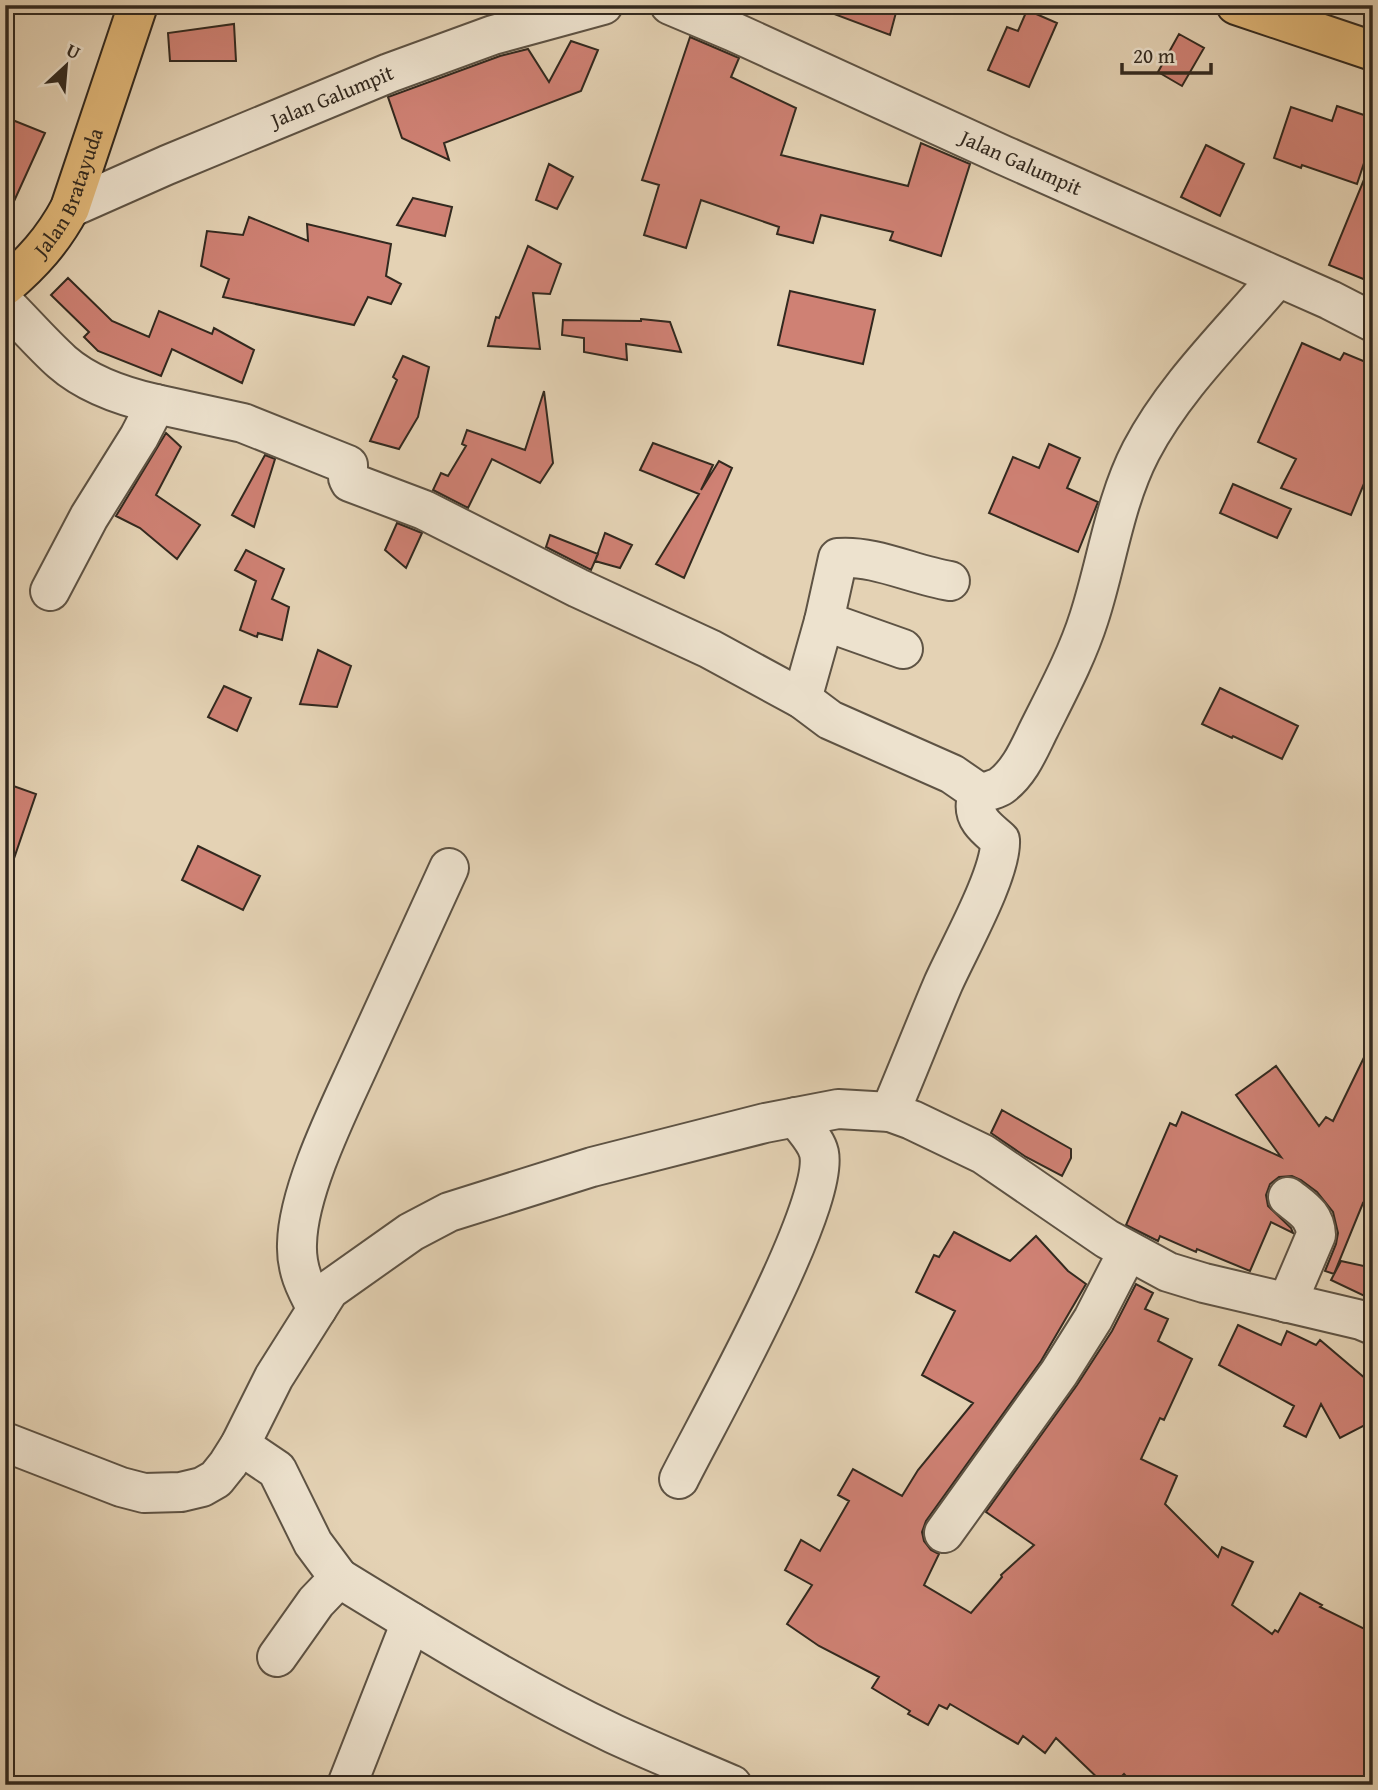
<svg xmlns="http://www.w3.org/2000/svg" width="1378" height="1790" font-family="'Gentium Book Plus',serif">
<rect width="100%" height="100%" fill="#e4d2b4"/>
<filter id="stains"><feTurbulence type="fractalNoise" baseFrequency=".00286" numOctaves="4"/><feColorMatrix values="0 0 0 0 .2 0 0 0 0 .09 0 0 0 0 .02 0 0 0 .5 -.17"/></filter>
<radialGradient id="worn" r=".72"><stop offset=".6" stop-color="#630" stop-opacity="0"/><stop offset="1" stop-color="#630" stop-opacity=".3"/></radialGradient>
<path fill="#cf8174" stroke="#32291f" stroke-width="2" d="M819 5H898L890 35 818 8Z
M1027 10 1057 23 1029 87 988 70 1007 27 1018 31Z
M234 24 236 61H170L168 33Z
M1179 34 1204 48 1182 86 1158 72Z
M690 37 739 58 731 77 796 108 781 155 908 186 921 143 970 164 941 256 890 240 893 232 821 215 813 243 777 234 779 227 701 200 686 248 644 235 659 185 642 180Z
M571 41 598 50 581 91 444 143 449 160 402 138 388 97 500 56 528 49 549 82Z
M1337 106 1373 118V136L1357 184 1302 165 1301 168 1274 158 1291 107 1332 121Z
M5 117 45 133 5 221Z
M1206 145 1244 164 1220 216 1181 197Z
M1372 160H1373V283L1329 265Z
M549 164 573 177 557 209 536 200Z
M413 198 452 207 445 236 397 225Z
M249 217 308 241 307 224 391 244 386 276 401 284 391 304 368 297 354 325 223 297 229 279 201 266 207 231 243 235Z
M528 246 561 264 550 294 533 293 540 349 488 346 496 317 499 318Z
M68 278 112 321 149 337 159 311 212 334 214 328 254 350 242 383 172 349 161 376 98 351 84 337 89 332 51 295Z
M790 291 875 310 863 364 778 345Z
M641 319 670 322 681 352 626 344 627 360 584 352V338L562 335 563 320 641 321Z
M1302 343 1340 360 1344 353 1373 365V462L1351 515 1281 488 1296 459 1258 442Z
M403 356 429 367 418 417 399 449 370 441 397 380 393 377Z
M544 391 553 463 540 483 492 459 468 508 433 490 441 473 448 476 466 446 462 444 467 430 525 450Z
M166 433 181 447 156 495 200 525 177 559 140 528 116 516Z
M653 443 713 465 701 490 719 461 732 468 684 578 656 564 699 494 640 470Z
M1049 444 1080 458 1067 488 1098 502 1078 552 989 513 1013 457 1039 468Z
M265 455 275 459 254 527 232 515Z
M1233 484 1291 509 1277 538 1220 513Z
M397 523 422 533 406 568 385 550Z
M605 533 632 545 620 568 595 561Z
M550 535 598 554 591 570 546 547Z
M246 550 284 569 272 599 289 607 282 640 258 633 257 637 240 630 256 581 235 570Z
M318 650 351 666 337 707 300 704Z
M224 686 251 698 237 731 208 717Z
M1220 688 1298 726 1282 759 1233 736 1232 738 1202 724Z
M5 783 36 794 9 873 5 872Z
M198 846 260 876 243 910 182 880Z
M1373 1039V1208L1363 1203 1334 1274 1325 1271 1336 1244 1338 1233 1333 1212 1317 1192 1301 1180 1292 1176 1279 1177 1270 1184 1266 1195 1268 1206 1291 1228 1293 1233 1271 1222 1250 1271 1197 1249 1196 1252 1160 1236 1158 1241 1126 1225 1170 1123 1176 1126 1182 1112 1281 1157 1236 1095 1276 1066 1319 1126 1326 1117 1333 1121Z
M1002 1110 1071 1149V1158L1062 1176 1026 1157 991 1133Z
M954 1232 1010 1261 1036 1236 1068 1271 1086 1284 1041 1361 926 1521 922 1532 924 1541 931 1550 939 1554 924 1585 971 1613 1002 1577 1001 1575 1034 1545 986 1512 1077 1385 1112 1331 1136 1284 1153 1293 1145 1309 1168 1319 1158 1341 1192 1359 1164 1420 1160 1418 1141 1459 1177 1476 1165 1504 1218 1557 1222 1547 1253 1562 1232 1605 1272 1634 1275 1630 1278 1632 1300 1593 1322 1605 1320 1607 1373 1633V1785H1134L1124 1774 1113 1785H1105L1056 1738 1045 1753 1023 1736 1018 1744 950 1704 947 1709 939 1705 928 1725 908 1714 910 1711 872 1688 879 1677 819 1646 787 1624 812 1585 785 1570 801 1540 820 1551 849 1501 838 1495 853 1469 902 1496 918 1470 973 1403 922 1375 955 1311 916 1292 934 1255 939 1257Z
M1341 1261 1373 1268V1300L1331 1280Z
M1238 1325 1281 1345 1287 1331 1316 1345 1320 1340 1373 1385V1421L1340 1438 1321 1404 1306 1437 1284 1426 1294 1406 1219 1365Z"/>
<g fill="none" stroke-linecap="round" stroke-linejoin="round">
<g stroke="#5e5344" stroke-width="42">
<g id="minor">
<path id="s1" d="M670 5 734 32 1003 155 1330 300 1373 322"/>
<path id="s2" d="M70 208 167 165 389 73 493 35 603 5"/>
<path d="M5 304C24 323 42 344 62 362 87 384 125 397 156 404L139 437 89 517 50 591"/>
<path d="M156 404 243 423 348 465V478L350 482 424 510 578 588 710 649 802 699 830 720 952 774 981 794"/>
<path d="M824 621 903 649"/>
<path d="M802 699 824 621 838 558C875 555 913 575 950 581"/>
<path d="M890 1112C908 1070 925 1026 943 984 958 950 1002 873 1000 840 989 830 973 820 976 802 978 791 994 791 1001 786 1020 772 1029 749 1039 729 1057 693 1077 656 1089 618 1107 563 1114 503 1141 451 1175 386 1231 333 1278 277"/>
<path d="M1287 1303 1316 1235C1315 1215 1303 1209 1288 1197"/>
<path d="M317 1309C305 1287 296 1269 297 1244 298 1192 336 1115 358 1067 388 1001 419 934 449 868"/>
<path d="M5 1442 121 1487 144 1493 181 1492 202 1487 216 1479 228 1464 240 1445 274 1377 329 1290 411 1232 449 1212 592 1167 765 1123 838 1109 890 1112 912 1120 983 1154 1107 1239 1168 1272 1204 1283 1361 1320 1373 1325"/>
<path d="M240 1445 277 1470 313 1543 339 1578 316 1602 277 1657"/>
<path d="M679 1479C708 1421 830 1206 819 1153 816 1140 803 1128 796 1117"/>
<path d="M944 1533 1059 1373 1093 1319 1128 1251"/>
<path d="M339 1578C429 1633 519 1689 614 1734 653 1752 693 1768 732 1785"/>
<path d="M347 1785 411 1622"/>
</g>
</g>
<g stroke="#32291f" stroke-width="42">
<g id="major">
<path d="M1236 5 1373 51"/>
<path id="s3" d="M5 286C32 263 53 240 70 208L138 5"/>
</g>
</g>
<use href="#minor" stroke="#ede2ce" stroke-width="38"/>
<use href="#major" stroke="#e2b97a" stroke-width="38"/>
</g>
<g text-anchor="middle" stroke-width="7" stroke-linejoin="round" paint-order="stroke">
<g font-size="21" fill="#32291f" stroke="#ede2ce">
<text dy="7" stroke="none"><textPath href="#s2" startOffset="285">Jalan Galumpit</textPath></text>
<text dy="7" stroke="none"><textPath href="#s1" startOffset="385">Jalan Galumpit</textPath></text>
<text dy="7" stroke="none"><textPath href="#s3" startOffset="116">Jalan Bratayuda</textPath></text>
</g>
</g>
<rect width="1378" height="1790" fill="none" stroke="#e4d2b4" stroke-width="28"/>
<rect x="7" y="7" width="1364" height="1776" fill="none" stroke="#32291f" stroke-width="3.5"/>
<rect x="14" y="14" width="1350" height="1762" fill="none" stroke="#32291f" stroke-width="2"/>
<g transform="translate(66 66) rotate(26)" stroke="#ede2ce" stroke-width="5" paint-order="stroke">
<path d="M0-5L12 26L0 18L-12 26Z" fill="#32291f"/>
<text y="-10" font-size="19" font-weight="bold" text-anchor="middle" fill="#32291f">U</text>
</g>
<path d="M1122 63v10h89v-10" fill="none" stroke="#32291f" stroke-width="3.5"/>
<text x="1133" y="63" font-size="21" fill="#32291f" stroke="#ede2ce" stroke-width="5" paint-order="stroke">20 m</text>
<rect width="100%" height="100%" filter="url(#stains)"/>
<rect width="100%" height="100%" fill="url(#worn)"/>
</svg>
